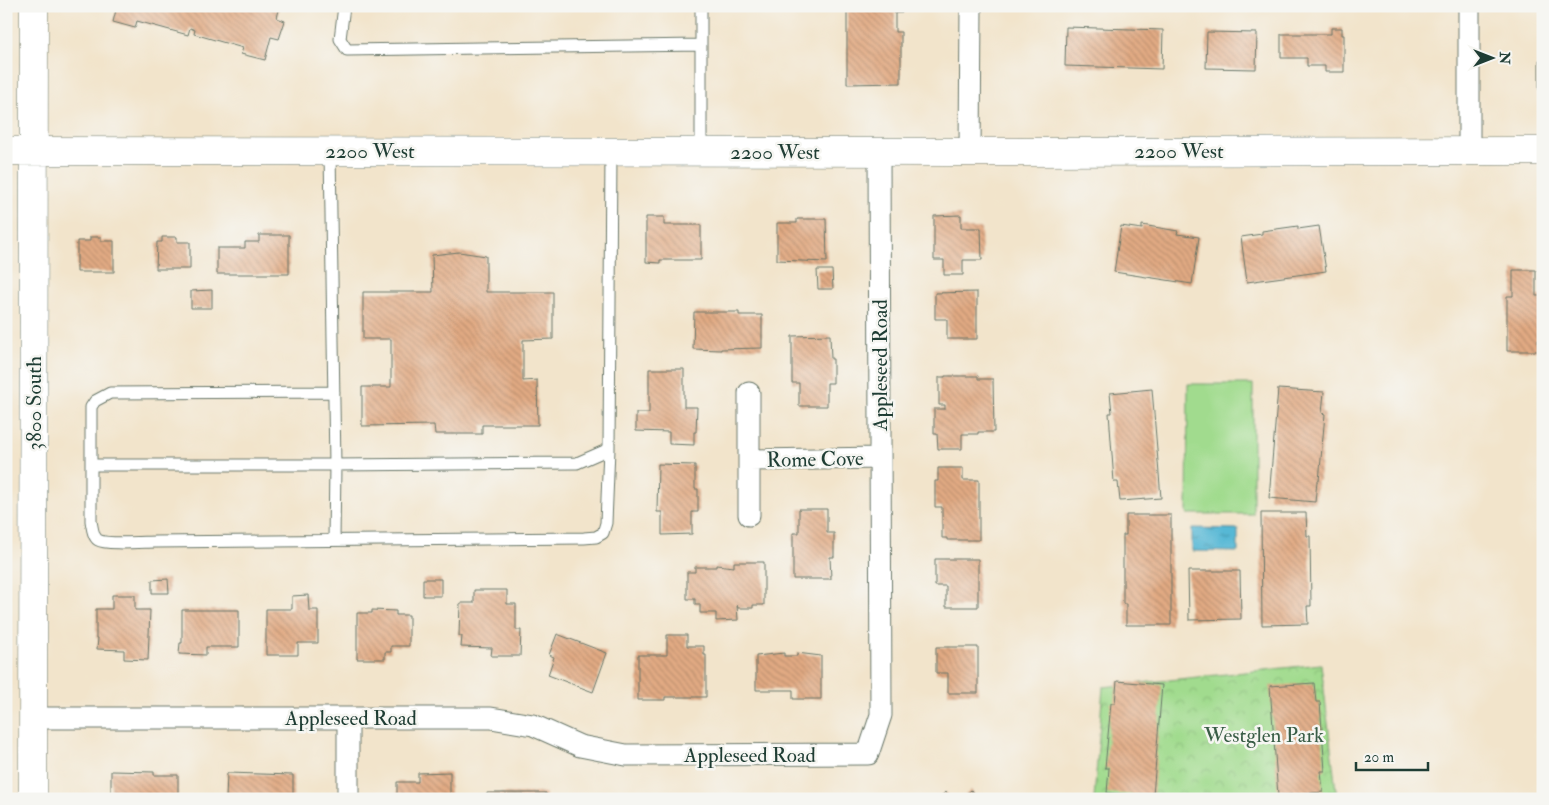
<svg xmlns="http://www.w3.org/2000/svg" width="1549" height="805" font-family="'IM FELL Double Pica',serif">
<defs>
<pattern id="park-crowns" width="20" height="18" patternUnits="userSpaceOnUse" patternTransform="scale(1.25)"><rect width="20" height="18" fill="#a1db8e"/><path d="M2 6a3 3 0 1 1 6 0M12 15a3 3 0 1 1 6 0" fill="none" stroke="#8abd7b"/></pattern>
<pattern id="water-ripples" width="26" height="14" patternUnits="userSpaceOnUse" patternTransform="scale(1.25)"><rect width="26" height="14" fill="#57b8d5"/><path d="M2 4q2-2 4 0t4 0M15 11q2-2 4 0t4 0" fill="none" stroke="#4797ae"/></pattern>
<pattern id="building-back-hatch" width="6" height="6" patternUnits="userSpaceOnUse" patternTransform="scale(1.25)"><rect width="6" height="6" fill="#e2aa83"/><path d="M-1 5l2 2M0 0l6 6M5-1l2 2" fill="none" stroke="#b78c6c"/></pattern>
</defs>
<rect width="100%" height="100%" fill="#f6f6f2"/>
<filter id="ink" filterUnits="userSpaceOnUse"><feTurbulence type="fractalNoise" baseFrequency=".02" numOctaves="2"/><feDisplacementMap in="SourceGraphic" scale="10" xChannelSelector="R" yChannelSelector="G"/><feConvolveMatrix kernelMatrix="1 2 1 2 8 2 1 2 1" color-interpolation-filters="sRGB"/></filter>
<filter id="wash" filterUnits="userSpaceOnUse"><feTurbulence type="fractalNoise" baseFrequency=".0096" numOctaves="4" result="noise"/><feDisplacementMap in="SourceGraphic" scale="20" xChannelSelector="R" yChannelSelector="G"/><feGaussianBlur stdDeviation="1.12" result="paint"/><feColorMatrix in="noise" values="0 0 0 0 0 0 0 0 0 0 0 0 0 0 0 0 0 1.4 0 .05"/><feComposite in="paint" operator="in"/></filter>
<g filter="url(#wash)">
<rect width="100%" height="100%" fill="#f2e4cb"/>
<path fill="#a1db8e" stroke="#608c61" d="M1188 384H1253V514H1187Z"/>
<path fill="url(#park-crowns)" stroke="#608c61" d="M1321 664 1337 799H1094L1103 687Z"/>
<path fill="url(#water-ripples)" stroke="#3b7a84" d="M1192 528 1238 529V552L1192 551Z"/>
<g id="blocks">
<path fill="url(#building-back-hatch)" d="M117 6H280L277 18 285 21 279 39 271 37 265 60 241 54 243 48 194 34 195 30 190 28 188 35 137 21 135 28 113 22Z
M847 6H902V13H895V32H901V83L847 84Z
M1066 27 1163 30 1162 69 1065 66Z
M1331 28H1342V35H1344V72H1325V66H1307V58H1281V34H1331Z
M1207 32 1257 33 1256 69 1206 68Z
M1539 60H1543V90H1539Z
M961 215V228H981L982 260H963V275H944V260H934V216Z
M646 217H664V225H701V260H660V263L646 262Z
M797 219H826L827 262 777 260V223H797Z
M1142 225 1178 231 1177 234 1199 237 1192 284 1114 272 1121 226 1142 229Z
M1298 226V229L1319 226 1326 271 1247 282 1241 237 1262 234V231Z
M259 235H289V274H217V248H245V242H259Z
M90 237H101V241H114V272H77V241H90Z
M162 237H177V242H190V269H156L157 242H162Z
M459 252 486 256V292H553V339L523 340V381L537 380 538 425H482V434H435L434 425 362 426V387H391V339H363V292H433L432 255Z
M817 270H832L833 289H818Z
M1513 270H1536V296H1543V340H1538V351H1507V296H1513Z
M212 290V308H191V291Z
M977 292V339H947V319H935V293Z
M694 312H739V315H762V348L721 349V350L693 349Z
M830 335 831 359H833V383H827V406H799V383H792V336Z
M649 369H684V407H697L696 432H694V445L669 444V432L636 431V413H649Z
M945 376H978V379H993L994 432H978V434H962V449H938L937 434H934V409H945V405H939V377H945Z
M1152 389 1161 498 1120 501 1118 482H1114L1109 413H1112L1110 393Z
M1278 389 1324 392 1322 413 1325 414 1319 481H1317L1315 502 1269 498Z
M658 464 695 465V489H698V512H692V534L662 535V512H657Z
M938 468H963V480H979V540H947V538H942V507H935V481H938Z
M799 509H827V533H834V557H830L831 579H793V533H799Z
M1261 513H1306L1307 536H1310L1311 606H1307L1308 624 1262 625Z
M1126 515H1171V625H1126V604H1123V535H1126Z
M935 559H978V607H946V586H935Z
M734 562H764V605H753V608H738L737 605 738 620 716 621V613H700V604H695V599H687V572H695V567H716V565L734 567Z
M1188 571H1240L1241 619 1189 620Z
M168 579 169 593H152V580Z
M423 579H441V596H423Z
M474 590H507V604H516V630H521L520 656H491L492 648 461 647 462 636H459L460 603H474Z
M112 595H135V610H150L148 660 124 659V650L97 649 98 638H96V609H112Z
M308 595 309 610H318V643H298V655H266V609H292V596Z
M182 610H239V647H206V655L179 654 180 643H182Z
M372 610 396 611V615H409V646H391V652H385V659H357V613H372Z
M557 634 607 653 593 692 548 675 554 657 549 655Z
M667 635H687V646H704V655H706V697H665V700H638V655H667Z
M936 647H978V693H948V673H936Z
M784 653V656H797V653L821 656V699H793V690H756V656Z
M1117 681 1162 685 1153 796 1107 793 1109 768H1105L1111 703H1115Z
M1314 683 1316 702H1320L1325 771H1321L1323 792 1278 796 1270 686Z
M111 771 154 772V775H178V799H111Z
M450 772V799H397V782H418V773Z
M227 773 293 775V799H226Z
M971 790 977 799H954L958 796 961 799Z
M946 792 951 799H937Z
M487 793H546V799H487Z"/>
</g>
</g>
<g filter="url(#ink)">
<use href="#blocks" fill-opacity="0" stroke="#697769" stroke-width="1"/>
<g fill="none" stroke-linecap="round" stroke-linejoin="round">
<g stroke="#697769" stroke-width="13">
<path id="lane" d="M344 6 340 39 347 50 701 45
M330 152 335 465 577 463 609 449 611 152
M701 152V6
M334 392 110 393 95 401 91 407V521C92 526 93 537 98 540 106 545 144 542 155 542L584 538 596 537 603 533 606 523 609 449
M91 465H335L334 540"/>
</g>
<g stroke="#697769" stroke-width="23">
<path id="street" d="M1469 6V151
M970 152 971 6
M749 393V515
M749 460 880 458
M33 718H491L533 725 580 746 626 755 868 754 881 715 879 152
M348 719V799"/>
</g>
<g stroke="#697769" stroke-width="29">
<path id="secondary" d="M6 151 970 152 1543 151
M33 799 34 6"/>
</g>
<use href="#lane" stroke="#fff" stroke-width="11"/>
<use href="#street" stroke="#fff" stroke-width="21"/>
<use href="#secondary" stroke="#fff" stroke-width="28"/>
</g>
</g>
<g text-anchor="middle" stroke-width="5" stroke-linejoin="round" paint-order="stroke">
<g font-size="21" fill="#1f3d34" stroke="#f6f6f2">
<text x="370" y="158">2200 West</text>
<text x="1179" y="158">2200 West</text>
<text x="775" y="159">2200 West</text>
<text transform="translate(880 365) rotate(-90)" y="7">Appleseed Road</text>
<text transform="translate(34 403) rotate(-90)" y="7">3800 South</text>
<text transform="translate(815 459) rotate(-1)" y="7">Rome Cove</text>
<text x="351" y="725">Appleseed Road</text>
<text x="750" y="762">Appleseed Road</text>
</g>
<g font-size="21" fill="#395d46" stroke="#f6f6f2">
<text x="1264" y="742">Westglen Park</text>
</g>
</g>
<rect width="1549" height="805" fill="none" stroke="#f6f6f2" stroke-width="25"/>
<g transform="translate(1492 58) rotate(90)" stroke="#f6f6f2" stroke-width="4" paint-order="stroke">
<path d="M0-4L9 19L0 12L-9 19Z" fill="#1f3d34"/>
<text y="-8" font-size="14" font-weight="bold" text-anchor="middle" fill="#1f3d34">N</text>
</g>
<path d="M1356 762v8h72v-8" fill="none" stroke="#1f3d34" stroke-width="2.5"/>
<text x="1364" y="762" font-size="15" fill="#1f3d34" stroke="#f6f6f2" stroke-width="4" paint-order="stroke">20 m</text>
</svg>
